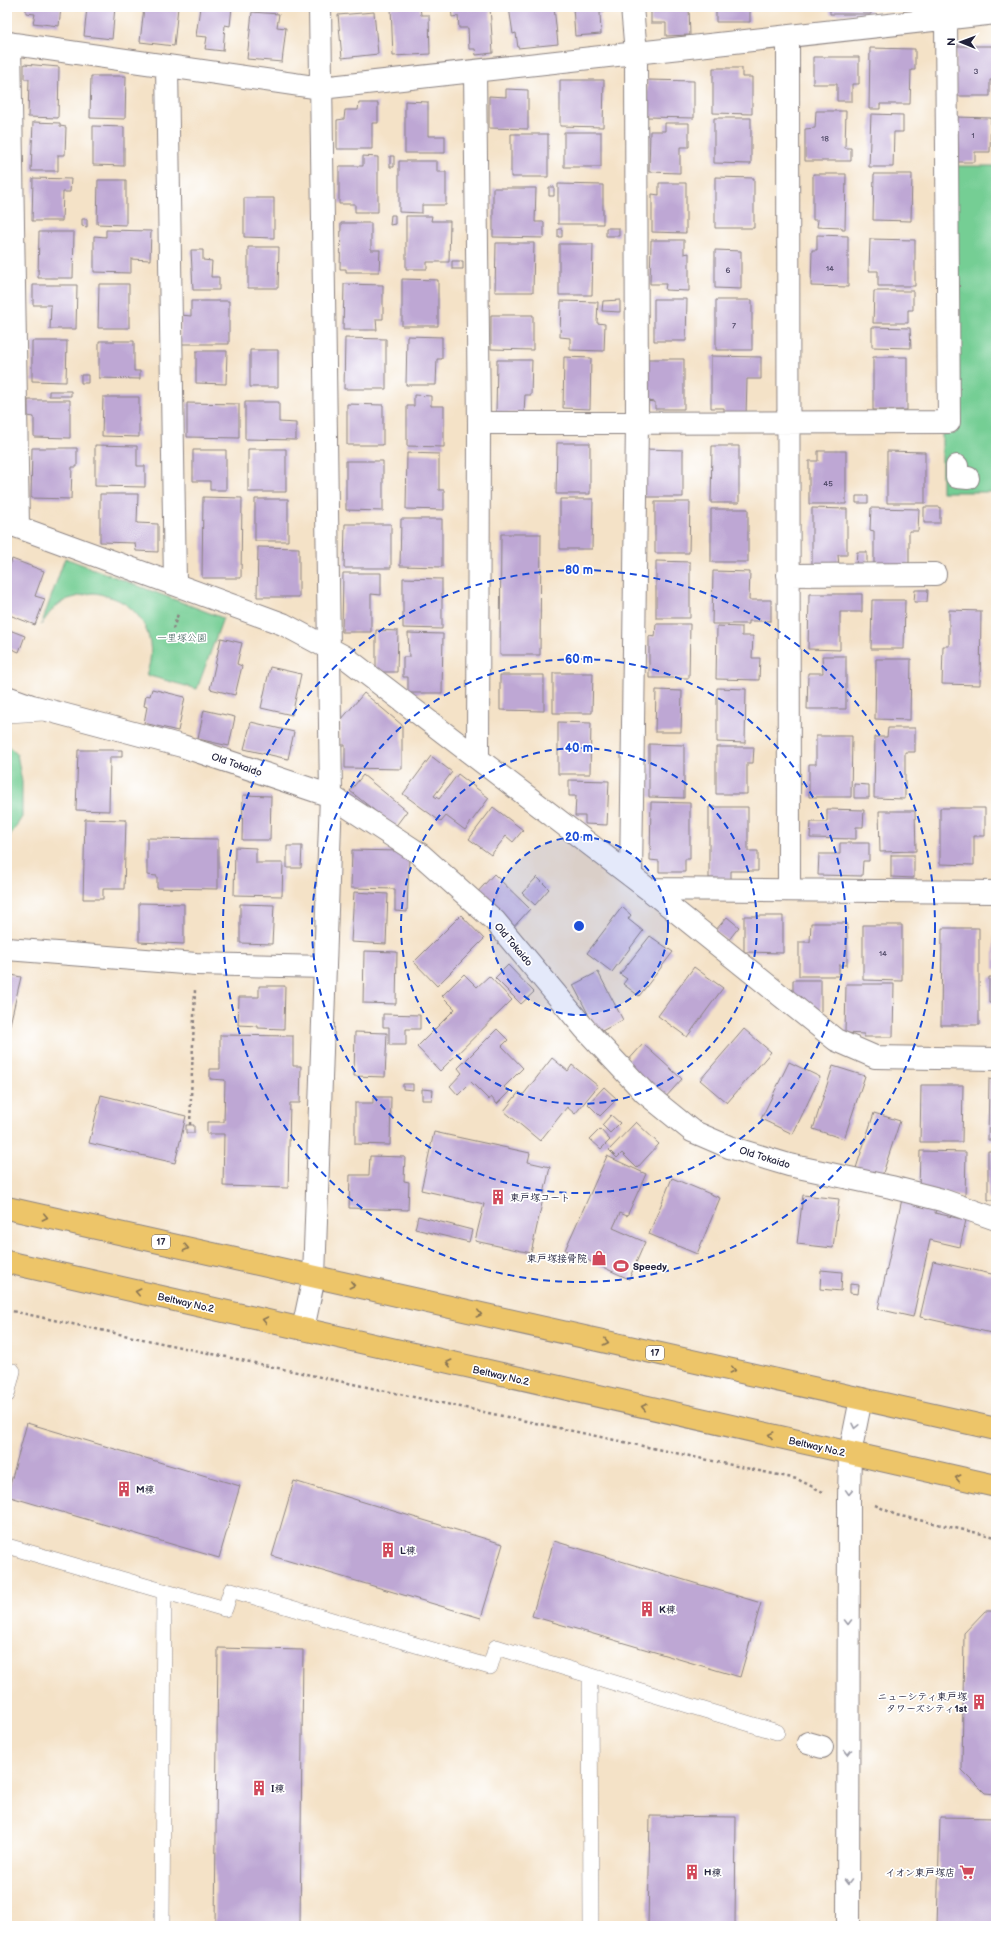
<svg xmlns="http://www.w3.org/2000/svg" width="1003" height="1933" font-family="'Balsamiq Sans','Klee One',sans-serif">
<rect width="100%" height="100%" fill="#fff"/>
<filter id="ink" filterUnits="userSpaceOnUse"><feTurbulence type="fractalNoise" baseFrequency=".025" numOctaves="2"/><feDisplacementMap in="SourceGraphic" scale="8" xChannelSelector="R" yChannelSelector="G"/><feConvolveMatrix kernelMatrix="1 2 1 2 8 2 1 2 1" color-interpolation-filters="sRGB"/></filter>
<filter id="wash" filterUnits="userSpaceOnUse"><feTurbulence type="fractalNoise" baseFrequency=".012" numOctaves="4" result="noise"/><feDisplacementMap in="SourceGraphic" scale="16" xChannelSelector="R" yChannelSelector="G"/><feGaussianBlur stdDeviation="0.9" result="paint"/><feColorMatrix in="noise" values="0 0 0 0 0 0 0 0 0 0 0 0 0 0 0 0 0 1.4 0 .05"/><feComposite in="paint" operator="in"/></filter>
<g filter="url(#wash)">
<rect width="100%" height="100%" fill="#f4e2c7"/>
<path fill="#75ce94" stroke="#4c7868" d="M954 166H996V492H942V434L956 433Z
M65 558 223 618 197 689 146 675C160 642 141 603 106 596 103 595 98 593 94 593 90 593 84 595 79 596 74 598 69 598 64 601 54 606 48 615 41 625Z
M7 745 17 754 22 782V817L7 841Z"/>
<g id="blocks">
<path fill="#bea7d4" d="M26 7H61L59 26 33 23 35 14 26 13Z
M87 7H115L112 39 84 36Z
M144 7H178L174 46 140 42Z
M200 7H232L230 26 225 25 223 51 205 49 207 37 196 36Z
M391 7H420L421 15H429L430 54 393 56Z
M451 7H490L493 53 476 55 475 49H469L468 28H459L458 16 452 17Z
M509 7H554L558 44 518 48 516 33 513 34Z
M573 7H604V12H600L601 34 575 36Z
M651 7H689L690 35 666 36V23H651Z
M716 7H750V22H716Z
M830 7H871V14H830Z
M252 12 279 14 277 27 286 28 282 62 247 59Z
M374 12 378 54 342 58 338 15Z
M956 46H993V62H995L996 80H990V96H956Z
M870 48 915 49V70H911L910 104H880V109H869Z
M813 57H859V84H852V101H837V84H813Z
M24 64 59 67 58 118 28 117 29 79H24Z
M713 68H742V77H752V114L713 113Z
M91 76H126L125 119 90 118Z
M560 80H604L603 127 560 126Z
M647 80 694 81V118L647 117Z
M506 89 528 90V129L489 128V96L506 97Z
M405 101 428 102V136H445V153H405Z
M359 103H378V123H372V149H337V120L344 119 345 110H358Z
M816 111H846L845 148H851V161H805V129L815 128Z
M871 114 903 115V132H894L893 167H869Z
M955 117 991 118 990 152H975V162H955Z
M714 118H751V164L714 163Z
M33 122 60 123V126L66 127 65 155H58V171H31Z
M665 123H689V147H680V173L649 172 650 131H665Z
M93 126 124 127V166L93 165Z
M564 132H601V167H564Z
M511 134H548V177H511Z
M363 156 378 157V212H355V204H339V166H363Z
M390 156H394V167H390Z
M399 161H437V172H446V205H422V213L399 212Z
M813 174H846L845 230H842V228L817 227 818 220H813Z
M874 174H912L911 221 873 220Z
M715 177 754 178V228H715Z
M33 178 71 179 70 192H63L62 221H32Z
M98 180H126V225L97 224Z
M659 183H686V233L652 232V194L659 195Z
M558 184 603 185V224H558Z
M549 187H554V196H549Z
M493 188H536L535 222H544V238L493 237Z
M244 198H274V238L244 237Z
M391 215H395V224L390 225Z
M406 216H432L431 221H450L449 262H427V269H406Z
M82 219H87V227L82 226Z
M341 223H371V250H380L379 272H346V269H340Z
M606 228H619V236H606Z
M558 229H562V237H558Z
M106 230 151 231 150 260 131 259V273L94 272V236L106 237Z
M39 232H74L73 278H38Z
M817 235 848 236V287L811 286 812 250H817Z
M870 239 915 240V286H878V271H869Z
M651 240H684V254L689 253V291L665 290 666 284H650Z
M496 243H534L533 292H495Z
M559 244H593L592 295H559Z
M248 247H279L278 288H248Z
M191 250H203V260L212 261 211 277H219V290H193Z
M715 250 741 251V289L715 288Z
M452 261H463V269H452Z
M402 279 438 280V326H402Z
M99 284H129V328H98Z
M344 284 383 285V319H376L377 330H343Z
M33 285H77L76 329H50L51 305H33Z
M874 291H913V310H908V323H873Z
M654 299H687L686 341H654Z
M620 300V312L602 311 603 301Z
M716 300H752V350H716Z
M191 301H229V344H180L181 315 191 316Z
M561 301 598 302 597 323 605 324 604 351 570 350V338L560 337Z
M491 315H533V350L491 349Z
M872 327 910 328 911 348 872 347Z
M407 336 442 337V359H437L436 385H406Z
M345 338 386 339V389H344Z
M32 341H67L66 382 32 381Z
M99 341H134V371H140V379L99 378Z
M250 350H278V387H250Z
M196 351H227L226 384 196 383Z
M711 356 761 357V379H747L746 415H724V408H711Z
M564 357 591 358 590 409 563 408Z
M873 357H907V410H873Z
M647 359H684V409H655V402L646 401Z
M497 360H532L531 395H525L524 413H496Z
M81 375H88V383H81Z
M49 391H71V396H49Z
M414 395 431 396V406H444V447L407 446V406H414Z
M103 397H139V437L102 436Z
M28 400H70V438L34 437V417L28 416Z
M245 402H279V422L296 423V440L245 439Z
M187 403 239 404V438L187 437Z
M347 404 383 405V445H347Z
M557 443H590V494H556Z
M95 445 137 446V466H145V487L95 486Z
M712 446H739V503H711Z
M32 448H77V467H72L71 499 31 498Z
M248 449H286V492H248Z
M644 449 683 450V497H644Z
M193 450H226V490H210V481H193Z
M818 451H846V504H809V461H818Z
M887 451 925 452V503H887Z
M407 453 439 454V490H444V510L406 509Z
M346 461H383V511L346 510Z
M100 494H138L137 523 158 524V552L136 551 135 543 100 542Z
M856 496H868V503H856Z
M203 497 242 498 241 578H202Z
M255 499H288V541H255Z
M560 499H593L592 549H560Z
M655 502H690L689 553H655Z
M924 507H940V523H924Z
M812 508 847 509V555H838L839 566H812Z
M871 508 919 509 918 531H909V566H874V531L870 530Z
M711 509H748V562H711Z
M401 519H442V567L400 566Z
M345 524H391V568H344Z
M501 534H541L540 655H500Z
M258 547 299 548V597H257Z
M857 552H867V566H856Z
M12 559 44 571 35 596 45 599 35 625 7 614V573Z
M656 561 690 562V618H656Z
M713 571 750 572 749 600H771V621H749V624H712Z
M343 573H381V595L371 594V632H342Z
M403 578 442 579V629L403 628Z
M915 590H928L927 602H914Z
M809 594H862V612H840V650L808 649Z
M872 600H905L904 649H871Z
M949 610 981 611 980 685 942 684 943 646H949Z
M656 624H690L689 678H649V636L655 637Z
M717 626 742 627V636H753L752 658H760L759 680 716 679Z
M7 629 25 636 19 652 9 648 7 654Z
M376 630 398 631 397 672H376Z
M408 633 443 634 442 693H408V677H403V657H409Z
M221 638 242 643 237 664 242 666 235 695 210 689Z
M822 656H846V709H807L808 673H823Z
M876 659H911L910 720 875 719Z
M270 667 301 674 292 715 261 708Z
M553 673H593L592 713H553Z
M500 675H544V711L500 710Z
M717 688 746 689 745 743 717 742Z
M152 689 185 697 178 731 144 723 147 707 144 706 146 695 150 696Z
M656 690 682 691 681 732H655Z
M364 693 402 725V769L345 768V745H341V720Z
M204 710 235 717 229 746 198 739Z
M251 722 294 732 288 759 244 749Z
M558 722 591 723 590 774H558Z
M888 728H915V752H905V799L874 798 875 737H887Z
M816 736H852L851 797H809V764H816Z
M649 744 684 745V798L649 797Z
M716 747H754L753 763H747V794H716Z
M78 750H122V757H110L109 811 76 810Z
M431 756 452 772 434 796 439 799 458 774 489 798 465 830 446 816 441 822 403 794Z
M363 775 407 811 395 827 350 791Z
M569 780 609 781 607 825 585 824V816H575L576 796H569Z
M854 784 869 785V798H854Z
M243 795 271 796 270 840H242Z
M651 802 690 803V859H685V872H659V861L650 860Z
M493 807 523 830 513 842 506 836 491 855 469 839Z
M709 807H748V851H758V871H731V879L709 878Z
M940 808H985V836H974V865L940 864Z
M827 809 864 810 863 827H856V839L810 838 811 822H827Z
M879 811H915L916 851 880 852Z
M85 819 126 820 124 889H103V899H83Z
M147 838 218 839V889L157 888V876L147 875Z
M840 843H869V861H863L862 876 818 875 819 854H840Z
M287 846H302L301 868H287Z
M235 847 256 848V863H283L282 896 234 895Z
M352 850 399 851 409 856 407 912 395 911V889L351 888Z
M891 855H914V878L891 877Z
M494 874 530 909 510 931 473 897Z
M537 877 549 889 535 905 522 893Z
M354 892 388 894 386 944 351 942Z
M139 903 184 904V944L139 942Z
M240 904 274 905 272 944 240 943Z
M622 907 631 915 628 919 643 931 612 972 587 953Z
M461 915 484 939 437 986 414 962Z
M744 916H783V953L744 952Z
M727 917 739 927 728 941 715 931Z
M811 923H847V965H839V976H799V942H810Z
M863 925H902V981L863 980Z
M994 926H996V969H994Z
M942 928H979V1025H941Z
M650 936 673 952 639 996 623 984 627 979 620 974Z
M364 951 397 952 396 1004 363 1003Z
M508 965 534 992 521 1004 495 978Z
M694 967 723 988 687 1037 658 1016Z
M598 972 623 1020 598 1033 573 985Z
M7 974 21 977 8 1033H7Z
M464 974 477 987 489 976 512 1000 440 1071 417 1047 455 1009 442 996Z
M989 977H996V1031H994V1003H989Z
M793 980H821V1014L793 996Z
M846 984H894L893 1037H864V1034L845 1033Z
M259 986H285L284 1029 258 1028V1026L238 1025 239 997H259Z
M383 1014 420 1015V1029H406V1045H389V1027H383Z
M497 1029 508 1040 502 1046 523 1068 504 1087 509 1092 497 1104 491 1097 489 1100 471 1082 458 1095 450 1086 462 1073 458 1068Z
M744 1029 771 1052 727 1103 700 1080Z
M355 1032 387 1033 385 1077 354 1076Z
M220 1035 293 1036V1066H301L300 1103H290L288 1188 223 1186 224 1134H207V1122H224L225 1080 210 1079V1069H220Z
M643 1044 682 1079 664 1099 625 1064Z
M552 1058 568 1071 572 1065 598 1086 575 1114 567 1107 540 1141 504 1111 519 1092 523 1095Z
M789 1062 820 1077 793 1134 761 1119Z
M833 1066 865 1076 844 1139 813 1129Z
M989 1079 996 1080V1140H988Z
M403 1084H413V1090L403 1089Z
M921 1085H963L962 1142H920Z
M604 1087 617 1099 600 1116 588 1104Z
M422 1089 433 1090 432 1100H422Z
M101 1095 186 1116 175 1163 89 1143Z
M373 1097H391L390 1145 355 1144V1103H373Z
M874 1113 900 1121 882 1176 856 1168Z
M611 1115 620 1123 610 1133 602 1125Z
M636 1122 659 1144 637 1168 622 1153 617 1158 609 1150Z
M186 1125H194V1133H186Z
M600 1129 610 1140 601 1149 590 1139Z
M434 1132 530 1153 528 1162 550 1167 531 1253 475 1241 484 1204 421 1190Z
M920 1151 966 1152 965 1197 919 1190Z
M988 1151H996V1200H988Z
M370 1156 405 1157 404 1181 409 1182 408 1210 349 1208 350 1175H369Z
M607 1156 646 1174 627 1216 620 1213 613 1228 645 1242 629 1279 565 1250Z
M672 1178 720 1198 697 1254 649 1234Z
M803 1195 839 1199 833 1248 797 1244Z
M902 1199 936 1207 935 1213 966 1220 960 1247 930 1240 913 1317 878 1309Z
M418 1216 472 1230 469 1242 415 1229Z
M933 1261 996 1275V1334L920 1317Z
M821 1270 842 1272 841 1291 820 1289Z
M850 1284 859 1285 858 1294 850 1293Z
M27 1423 240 1486 219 1558 7 1496Z
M294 1481 503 1544 481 1618 272 1556Z
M554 1541 761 1603 740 1677 532 1616Z
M985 1611H996V1794L985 1793 962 1770 964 1633Z
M218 1648 303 1650 300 1926H215Z
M650 1816 736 1817 735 1926H648Z
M940 1817 996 1818V1926H937Z"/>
</g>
</g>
<g filter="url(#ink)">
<use href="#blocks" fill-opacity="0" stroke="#8b8281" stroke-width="1"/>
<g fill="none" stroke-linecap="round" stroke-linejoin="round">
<g stroke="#8b8281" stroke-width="16">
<path id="service" d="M7 715 44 713
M7 1395 13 1371
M7 1546 225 1609 231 1590 490 1667 496 1647 777 1732
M590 1676 591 1926
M162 1926 164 1591"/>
</g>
<g stroke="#8b8281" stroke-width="24">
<path id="pedestrian" d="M957 466V477L968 478
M808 1743 822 1747"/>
</g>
<g stroke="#8b8281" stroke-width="24">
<path id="minor" d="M788 37 789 890
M7 43 321 88 996 13
M10 43 18 527
M167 66 175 584
M475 71 479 423 478 757
M479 423 949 422 946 18
M7 523 283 624 345 657 648 889 996 892
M788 575 935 574
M7 697 32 706 182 746 331 796 420 854 495 921 585 1029 645 1093 692 1131 729 1147 789 1165 891 1187 942 1200 996 1219
M631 876 637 422 636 53 632 7
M648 889 836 1040 875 1057 996 1059
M7 949 196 964 325 967
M303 1329 314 1277 331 796 320 7
M848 1926 849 1498 850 1453 861 1399"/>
</g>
<g stroke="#8b8281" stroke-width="24">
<path id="primary" d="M7 1208 996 1429
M7 1262 996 1486"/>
</g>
<path stroke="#8b8281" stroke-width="2.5" stroke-dasharray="3 3" stroke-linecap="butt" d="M173 629 178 614
M190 1125 195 990
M7 1310 797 1479 823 1492
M875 1505 896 1515 996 1537"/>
<use href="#service" stroke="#fff" stroke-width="15"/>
<use href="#pedestrian" stroke="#fff" stroke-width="22"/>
<use href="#minor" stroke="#fff" stroke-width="22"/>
<use href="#primary" stroke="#edc569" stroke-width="22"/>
</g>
<defs><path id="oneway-chevron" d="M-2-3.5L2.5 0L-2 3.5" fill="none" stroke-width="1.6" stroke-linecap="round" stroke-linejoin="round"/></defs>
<g stroke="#887452">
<use href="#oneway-chevron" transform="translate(45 1217) rotate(13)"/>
<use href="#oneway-chevron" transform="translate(186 1248) rotate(13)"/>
<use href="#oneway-chevron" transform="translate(352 1285) rotate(13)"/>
<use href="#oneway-chevron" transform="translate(138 1292) rotate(-167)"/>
<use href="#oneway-chevron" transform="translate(479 1314) rotate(13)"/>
<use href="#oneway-chevron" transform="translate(265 1320) rotate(-167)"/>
<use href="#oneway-chevron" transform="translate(606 1342) rotate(13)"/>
<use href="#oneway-chevron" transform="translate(449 1363) rotate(-167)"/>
<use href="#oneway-chevron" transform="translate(733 1370) rotate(13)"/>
<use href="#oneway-chevron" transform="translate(644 1407) rotate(-167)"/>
<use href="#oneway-chevron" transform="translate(771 1435) rotate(-167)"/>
<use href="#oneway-chevron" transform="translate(958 1478) rotate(-167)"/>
</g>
<g stroke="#9c9ca7">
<use href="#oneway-chevron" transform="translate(855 1426) rotate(102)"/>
<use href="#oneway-chevron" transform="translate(849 1492) rotate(92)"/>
<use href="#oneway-chevron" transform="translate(848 1622) rotate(90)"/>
<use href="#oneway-chevron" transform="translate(848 1752) rotate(90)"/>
<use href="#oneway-chevron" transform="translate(848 1882) rotate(90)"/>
</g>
</g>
<circle cx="579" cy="926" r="89" fill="#1d4ed8" fill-opacity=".12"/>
<g fill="none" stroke="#1d4ed8" stroke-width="2" stroke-dasharray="7 5">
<circle cx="579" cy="926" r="89"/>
<circle cx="579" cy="926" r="178"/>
<circle cx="579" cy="926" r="267"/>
<circle cx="579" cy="926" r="356"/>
</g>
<defs>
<g id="building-bare" transform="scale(1.2)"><path d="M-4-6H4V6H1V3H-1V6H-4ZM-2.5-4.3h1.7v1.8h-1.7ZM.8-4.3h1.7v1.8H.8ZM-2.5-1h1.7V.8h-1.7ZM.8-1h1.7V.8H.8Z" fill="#d1495b" stroke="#fff" stroke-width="2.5" paint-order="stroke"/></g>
<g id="shop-bare" transform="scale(1.2)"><path d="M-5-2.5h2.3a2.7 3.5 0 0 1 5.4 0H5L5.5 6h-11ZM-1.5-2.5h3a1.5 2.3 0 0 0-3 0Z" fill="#d1495b" stroke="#fff" stroke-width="2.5" paint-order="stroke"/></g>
<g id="stadium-bare" transform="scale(1.2)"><path d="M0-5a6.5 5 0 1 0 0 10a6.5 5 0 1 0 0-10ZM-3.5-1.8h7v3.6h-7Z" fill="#d1495b" stroke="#fff" stroke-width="2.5" paint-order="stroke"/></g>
<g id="supermarket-bare" transform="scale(1.2)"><path d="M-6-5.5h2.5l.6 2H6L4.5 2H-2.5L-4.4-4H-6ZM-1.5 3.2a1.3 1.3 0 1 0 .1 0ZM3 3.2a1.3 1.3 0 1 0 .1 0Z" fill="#d1495b" stroke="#fff" stroke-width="2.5" paint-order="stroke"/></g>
</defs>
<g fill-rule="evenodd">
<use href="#building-bare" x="498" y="1197"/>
<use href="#shop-bare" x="599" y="1258"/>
<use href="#stadium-bare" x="621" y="1266"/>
<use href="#building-bare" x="124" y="1489"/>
<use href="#building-bare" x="388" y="1550"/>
<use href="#building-bare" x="647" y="1609"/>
<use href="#building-bare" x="979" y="1702"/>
<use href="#building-bare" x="259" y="1788"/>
<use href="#building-bare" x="692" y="1872"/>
<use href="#supermarket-bare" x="967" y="1872"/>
</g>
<g text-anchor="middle" stroke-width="3.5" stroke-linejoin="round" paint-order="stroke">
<g font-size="8" fill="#494361">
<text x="976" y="74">3</text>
<text x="973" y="138">1</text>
<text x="825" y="141">18</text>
<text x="830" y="271">14</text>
<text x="728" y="273">6</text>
<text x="734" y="328">7</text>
<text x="828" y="486">45</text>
<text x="883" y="956">14</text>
</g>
<g fill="#fff" stroke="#646476" stroke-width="1">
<rect x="152" y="1235" width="18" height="14" rx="3"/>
<rect x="646" y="1346" width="18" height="14" rx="3"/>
</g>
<g font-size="9" font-weight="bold" fill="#22223b">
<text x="161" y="1245">17</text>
<text x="655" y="1356">17</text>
</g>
<g font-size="10" fill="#3f5e5a" stroke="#fff">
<text x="182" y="641">一里塚公園</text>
</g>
<g font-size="10" fill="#22223b" stroke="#fff">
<text transform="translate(237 764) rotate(19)" y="4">Old Tokaido</text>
<text transform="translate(514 944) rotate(50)" y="4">Old Tokaido</text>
<text transform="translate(765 1157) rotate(17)" y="4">Old Tokaido</text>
<text transform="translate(186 1302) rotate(13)" y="4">Beltway No.2</text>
<text transform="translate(501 1375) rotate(13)" y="4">Beltway No.2</text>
<text transform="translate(817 1446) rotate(13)" y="4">Beltway No.2</text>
</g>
<g font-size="10" font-weight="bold" fill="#22223b" stroke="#fff" text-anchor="start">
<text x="510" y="1201">東戸塚コート</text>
<text x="587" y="1262" text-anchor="end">東戸塚接骨院</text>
<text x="633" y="1270">Speedy</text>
<text x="136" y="1493">M棟</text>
<text x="400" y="1554">L棟</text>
<text x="659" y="1613">K棟</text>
<text x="967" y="1700" text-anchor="end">ニューシティ東戸塚<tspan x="967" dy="12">タワーズシティ1st</tspan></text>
<text x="271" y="1792">I棟</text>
<text x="704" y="1876">H棟</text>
<text x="955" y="1876" text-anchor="end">イオン東戸塚店</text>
</g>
</g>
<circle cx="579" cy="926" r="6" fill="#1d4ed8" stroke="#fff" stroke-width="2"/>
<g font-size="12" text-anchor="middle" font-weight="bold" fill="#1d4ed8" stroke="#fff" stroke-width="3.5" stroke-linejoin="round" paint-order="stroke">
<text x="579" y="574">80 m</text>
<text x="579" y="663">60 m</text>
<text x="579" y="752">40 m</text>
<text x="579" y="841">20 m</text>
</g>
<rect width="1003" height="1933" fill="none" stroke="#fff" stroke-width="24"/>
<g transform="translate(961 42) rotate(271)" stroke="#ffffff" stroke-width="3" paint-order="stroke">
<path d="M0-3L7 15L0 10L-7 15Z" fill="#22223b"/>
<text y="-6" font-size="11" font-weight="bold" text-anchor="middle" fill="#22223b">N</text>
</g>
</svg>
